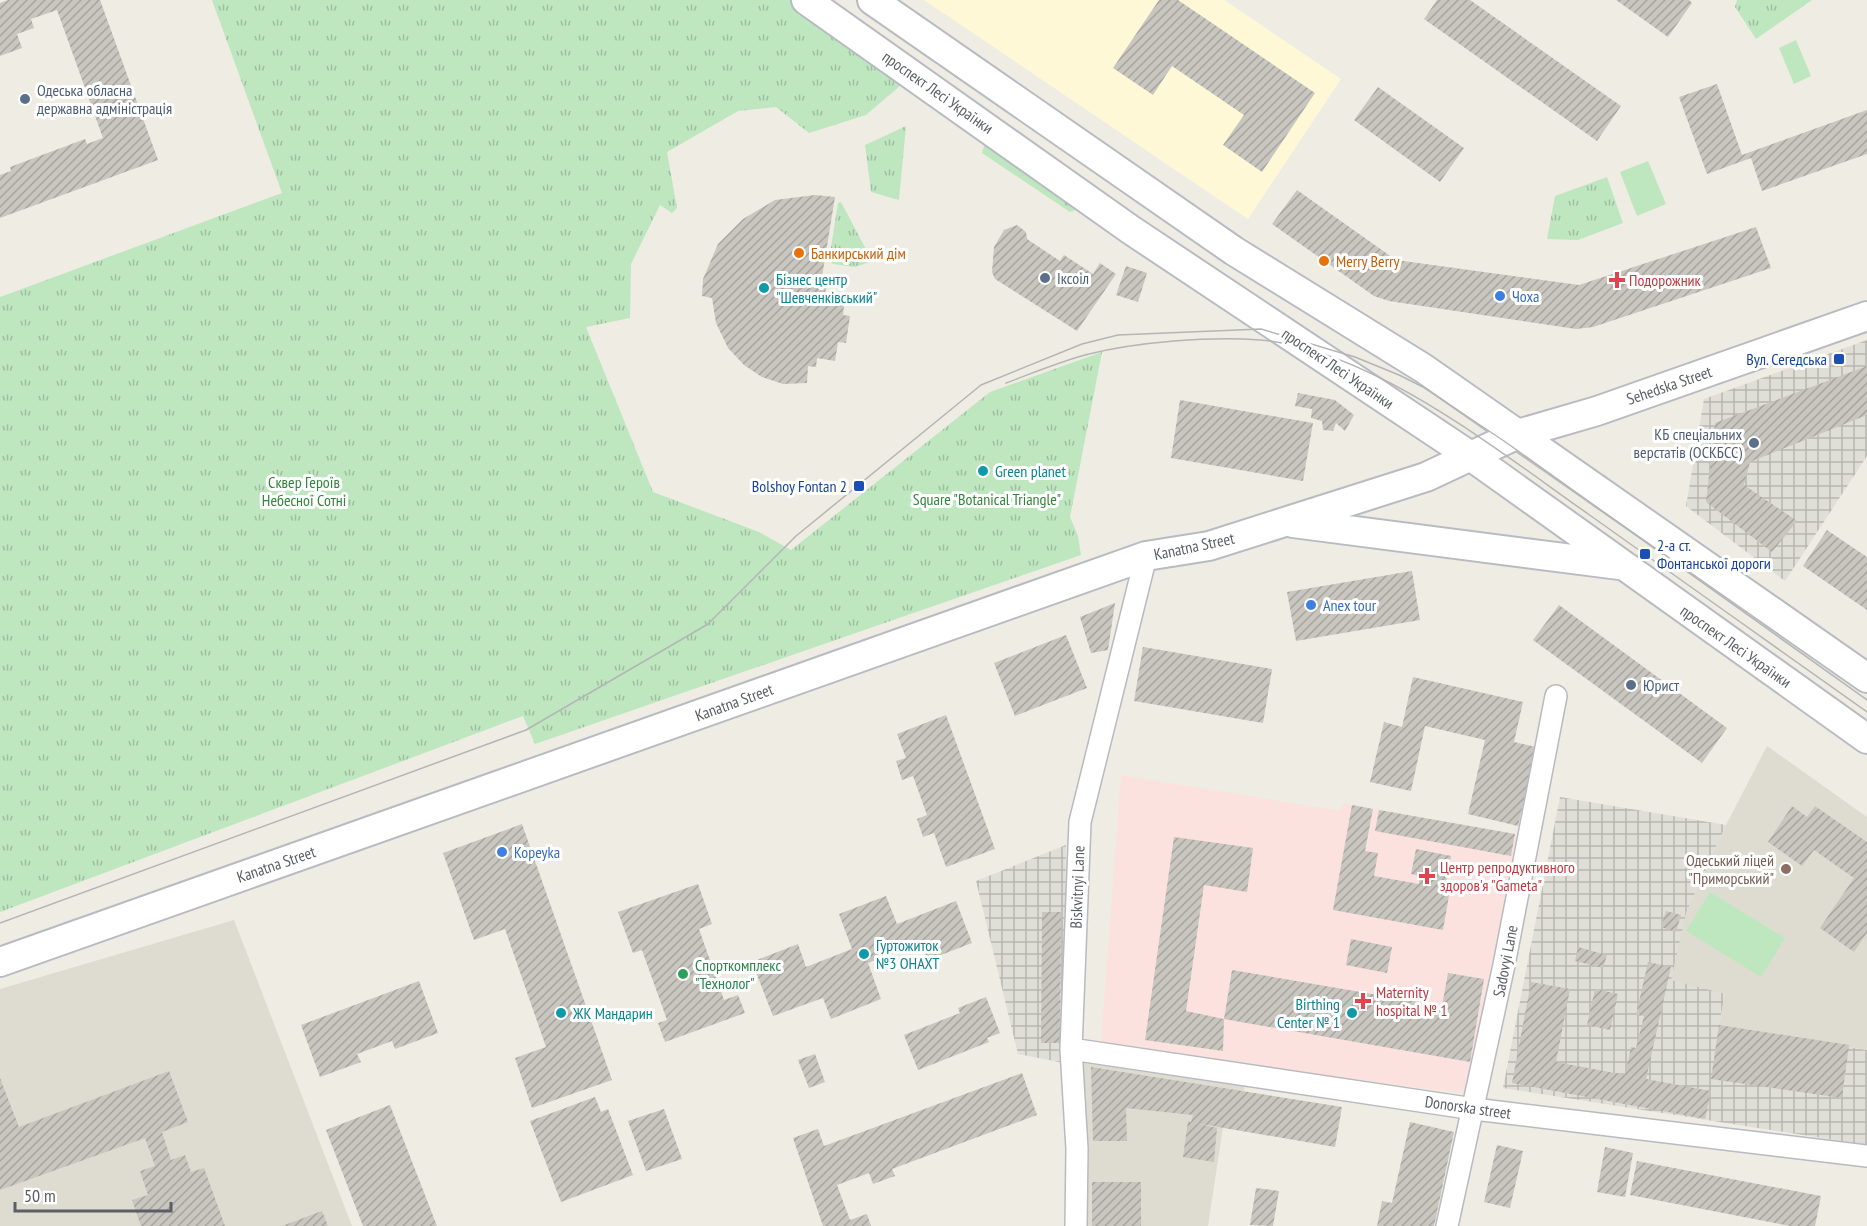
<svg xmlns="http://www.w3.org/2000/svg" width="1867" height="1226" font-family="'PT Sans Narrow',sans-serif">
<defs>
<pattern id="industrial-grid" width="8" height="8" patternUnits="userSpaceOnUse" patternTransform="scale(1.5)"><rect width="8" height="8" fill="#dfded7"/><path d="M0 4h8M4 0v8" fill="none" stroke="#b8b7b2"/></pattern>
<pattern id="grass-tufts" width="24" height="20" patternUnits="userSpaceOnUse" patternTransform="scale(1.5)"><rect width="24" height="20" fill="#bee7c0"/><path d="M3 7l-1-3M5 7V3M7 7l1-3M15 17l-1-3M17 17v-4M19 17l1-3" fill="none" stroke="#9dbea0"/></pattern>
<pattern id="building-hatch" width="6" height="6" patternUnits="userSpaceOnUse" patternTransform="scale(1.5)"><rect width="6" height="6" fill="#c9c6c0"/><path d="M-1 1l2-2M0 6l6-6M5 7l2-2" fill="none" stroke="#a6a4a0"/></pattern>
</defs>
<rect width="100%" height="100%" fill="#eeece3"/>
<path fill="#fff8d7" d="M924 0H1224L1341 79 1248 219Z"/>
<path fill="url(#industrial-grid)" d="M1867 340V456L1785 581 1686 506 1704 399Z
M1560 797 1726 825 1686 913 1725 994 1719 1025 1867 1050V1145L1503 1088Z
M1066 845 1064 1063 1018 1054 976 881Z"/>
<path fill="#dedcd1" d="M1767 746 1867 817V1050L1719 1025 1725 994 1671 980 1686 913 1726 825Z
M234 920 352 1226H0V989Z
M1073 1051 1246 1078 1238 1129 1223 1127 1208 1226H1078Z"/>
<path fill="#fce2de" d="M1121 775 1341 811 1343 803 1531 837 1479 1095 1222 1063 1101 1044Z"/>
<path fill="url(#grass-tufts)" d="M212 0H791L907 80 866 115 809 133 776 107 738 111 667 152 677 208 672 213 660 205 631 264 630 318 586 327 653 492 759 532 791 550 990 392 1102 352 1070 517 1078 536 1081 555 535 744 523 716 0 912V297L282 193Z
M1737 0H1812L1756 39 1735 7Z
M906 126 899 200 871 192 865 145Z
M985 143 1078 205 1075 210 1070 212 982 153Z
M1607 177 1623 223 1578 240 1547 239 1555 196Z
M841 202 868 253 867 263 855 267 833 264 829 260 838 203Z"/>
<path fill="#bee7c0" d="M1796 40 1811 76 1794 84 1779 48Z
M1648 161 1666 204 1637 216 1620 172Z
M1710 892 1785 938 1761 977 1686 931Z"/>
<path fill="url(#building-hatch)" d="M8 0H100L158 160 0 218V175L11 171 10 167 85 139 87 144 103 138 57 10 31 19 34 28 17 34 22 48 0 56V3Z
M1159 0H1178L1315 93 1262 172 1223 145 1244 115 1172 66 1153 95 1113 68Z
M1437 0H1470L1621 106 1597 141 1424 19Z
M1616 0H1689L1692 3 1668 37Z
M1717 84 1742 155 1867 110V154L1762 191 1751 158 1707 174 1679 97Z
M1378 87 1464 148 1440 182 1354 120Z
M1297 190 1396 260 1579 285 1756 227 1771 268 1593 327 1576 329 1389 301 1374 296 1272 224Z
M815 195 835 197 821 283H827L825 293 845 296 843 315 850 316 846 343 838 342 835 361 817 358 816 367 808 366 807 383 783 384 762 377 744 365 728 348 716 323 712 298 702 296 703 279 718 244 743 219 775 200Z
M1017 225 1026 232 1027 239 1060 261 1064 255 1093 274 1100 263 1116 274 1077 331 995 279 992 272 994 247 1004 230Z
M1126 266 1147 273 1138 302 1116 295Z
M1867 366V415L1750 462 1744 485 1797 521 1772 552 1706 502 1715 423Z
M1298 393 1335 400 1354 415 1345 431 1336 423 1333 431 1323 430 1322 421 1311 418 1312 409 1295 406Z
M1180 400 1313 423 1303 481 1171 458Z
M1827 530 1867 557V610L1803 566Z
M1412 571 1420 620 1296 641 1287 592Z
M1115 603 1108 650 1091 653 1080 617Z
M1559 605 1727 728 1702 763 1533 640Z
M1066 635 1087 688 1015 716 994 663Z
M1143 647 1272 669 1263 723 1134 701Z
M1413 677 1523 702 1514 742 1536 747 1518 826 1468 814 1485 740 1425 726 1411 791 1370 782 1384 722 1402 727Z
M946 715 995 849 946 867 934 833 923 837 917 819 927 815 913 776 902 780 896 761 906 758 897 734Z
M1352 805 1373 809 1365 851 1378 853 1374 876 1419 884 1420 876 1411 874 1416 849 1451 856 1445 889 1450 890 1443 930 1333 910Z
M1792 806 1807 817 1815 806 1867 842V933L1854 952 1820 928 1854 878 1814 850 1802 866 1768 842Z
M1379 810 1515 834 1511 856 1375 831Z
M522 824 612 1080 532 1108 515 1058 546 1047 505 929 474 940 443 853Z
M1174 837 1253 848 1247 892 1204 885 1186 1011 1224 1019 1223 1051 1145 1040Z
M698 884 712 924 699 929 724 1000 738 995 745 1013 665 1042 658 1023 667 1020 642 950 633 953 618 912Z
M886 896 897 924 956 901 972 943 928 960 921 943 868 963 881 999 831 1019 823 998 773 1016 752 962 798 944 806 967 852 949 839 914Z
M1666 911 1681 915 1676 932 1661 927Z
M1042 912H1061L1060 1043H1041Z
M1351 939 1392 947 1387 973 1346 965Z
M1578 947 1607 955 1603 968 1575 961Z
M1648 962 1671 967 1646 1079 1711 1091 1705 1119 1512 1083 1531 982 1570 989 1556 1062 1625 1075 1631 1047 1636 1048 1644 1016 1636 1015Z
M1232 970 1442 1006 1448 973 1484 979 1470 1062 1224 1019Z
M419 981 438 1033 395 1049 392 1041 357 1054 361 1062 320 1077 301 1025Z
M1595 989 1618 994 1610 1030 1587 1025Z
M986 997 1000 1033 987 1038 989 1042 918 1070 904 1035 960 1013 958 1008Z
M1719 1025 1849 1045 1842 1098 1711 1079Z
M815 1054 825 1082 809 1088 798 1060Z
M1091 1067 1342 1107 1335 1147 1195 1123 1217 1128 1214 1162 1183 1157 1188 1121 1191 1122 1193 1115 1126 1108 1127 1141H1093Z
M169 1071 188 1122 162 1132 171 1160 185 1155 191 1172 204 1168 225 1226H141L132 1200 148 1195 140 1171 155 1166 145 1138 0 1190V1078L19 1127Z
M1022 1073 1037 1115 892 1169 895 1176 873 1184 869 1173 837 1185 850 1220 867 1214 871 1226H823L793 1138 818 1129 824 1146Z
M595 1097 601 1112 608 1109 633 1175 561 1202 530 1121Z
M390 1105 437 1226H363L326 1130Z
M664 1109 682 1159 646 1171 628 1121Z
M1410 1122 1454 1132 1434 1226H1377L1382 1201 1392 1203Z
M1497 1145 1523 1151 1510 1208 1484 1202Z
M1605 1147 1633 1153 1625 1197 1597 1192Z
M1637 1161 1821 1196 1815 1226H1790L1630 1195Z
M1092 1182H1141V1226H1092Z
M1256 1188 1279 1191 1273 1226 1250 1225Z
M322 1211 328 1226H282Z"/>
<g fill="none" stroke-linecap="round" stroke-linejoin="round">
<g stroke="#b8bac0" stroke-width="24">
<path id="minor" d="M1071 1049 1474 1109 1867 1156
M1076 1226 1077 1149 1071 1049 1080 822 1146 556
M1447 1226 1504 965 1556 696"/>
</g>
<g stroke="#b8bbc2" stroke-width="32">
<path id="secondary" d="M806 0 1131 230 1472 457 1867 739
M872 0 1234 251 1423 368 1867 678
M1293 523 1619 565
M0 962 1146 556 1209 546 1426 477 1518 434 1597 411 1867 316"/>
</g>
<use href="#minor" stroke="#fff" stroke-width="21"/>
<use href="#secondary" stroke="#fff" stroke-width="28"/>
<path stroke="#b4b5b5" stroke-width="1.5" d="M1006 383C1033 373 1061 361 1089 354 1137 342 1211 336 1260 340 1372 349 1501 453 1591 516 1683 581 1775 647 1867 712
M0 923 526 730 708 624 796 536 981 385 1082 344 1118 335 1261 329 1355 357 1399 375 1423 387 1504 441 1867 700"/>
</g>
<g fill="#5c6f8a" stroke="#fff" stroke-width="2">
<circle cx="25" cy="99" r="6"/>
<circle cx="1045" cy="278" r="6"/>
<circle cx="1754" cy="443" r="6"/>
<circle cx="1631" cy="685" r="6"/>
</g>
<g fill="#e8710a" stroke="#fff" stroke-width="2">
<circle cx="799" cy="253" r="6"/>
<circle cx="1324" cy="261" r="6"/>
</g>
<g fill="#e0444e" stroke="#fff" stroke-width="2">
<path d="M1614 271h6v6h6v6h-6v6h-6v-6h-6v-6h6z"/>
<path d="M1424 867h6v6h6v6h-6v6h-6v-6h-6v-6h6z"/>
<path d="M1360 992h6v6h6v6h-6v6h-6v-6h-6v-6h6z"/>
</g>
<g fill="#0f9aa8" stroke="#fff" stroke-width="2">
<circle cx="764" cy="288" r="6"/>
<circle cx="983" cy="471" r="6"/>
<circle cx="864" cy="954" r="6"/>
<circle cx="561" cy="1013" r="6"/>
<circle cx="1352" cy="1013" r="6"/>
</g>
<g fill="#3f7fe0" stroke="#fff" stroke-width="2">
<circle cx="1500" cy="296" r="6"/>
<circle cx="1311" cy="605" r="6"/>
<circle cx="502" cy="852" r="6"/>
</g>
<g fill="#1a4fb4" stroke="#fff" stroke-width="2">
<rect x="1833" y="353" width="12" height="12" rx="3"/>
<rect x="853" y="480" width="12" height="12" rx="3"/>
<rect x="1639" y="548" width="12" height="12" rx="3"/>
</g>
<circle fill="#8d6e63" stroke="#fff" stroke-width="2" cx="1786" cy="869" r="6"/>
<circle fill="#2e9e5b" stroke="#fff" stroke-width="2" cx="683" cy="974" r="6"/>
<g text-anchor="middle" stroke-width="6" stroke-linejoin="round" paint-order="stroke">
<g font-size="16" fill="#4e5e75" stroke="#fff" text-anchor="start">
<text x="37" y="96">Одеська обласна<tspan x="37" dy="18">державна адміністрація</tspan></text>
<text x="1057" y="284">Іксоіл</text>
<text x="1742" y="440" text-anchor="end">КБ спеціальних<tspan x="1742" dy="18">верстатів (ОСКБСС)</tspan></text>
<text x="1643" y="691">Юрист</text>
</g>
<g font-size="16" fill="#5b5e64" stroke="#fff">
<text transform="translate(938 92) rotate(35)" y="6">проспект Лесі Українки</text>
<text transform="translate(1338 368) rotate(34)" y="6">проспект Лесі Українки</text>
<text transform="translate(1669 385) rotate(-19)" y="6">Sehedska Street</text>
<text transform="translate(1194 546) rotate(-12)" y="6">Kanatna Street</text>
<text transform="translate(1736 646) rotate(35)" y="6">проспект Лесі Українки</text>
<text transform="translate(734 702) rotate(-20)" y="6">Kanatna Street</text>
<text transform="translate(276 864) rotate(-19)" y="6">Kanatna Street</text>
<text transform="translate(1077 887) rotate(-88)" y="6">Biskvitnyi Lane</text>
<text transform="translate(1505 961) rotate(-79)" y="6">Sadovyi Lane</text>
<text transform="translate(1468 1107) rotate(8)" y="6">Donorska street</text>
</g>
<g font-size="16" fill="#c56008" stroke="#fff" text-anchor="start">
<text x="811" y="259">Банкирський дім</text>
<text x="1336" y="267">Merry Berry</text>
</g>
<g font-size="16" fill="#0d838f" stroke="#fff" text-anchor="start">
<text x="776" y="285">Бізнес центр<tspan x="776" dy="18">"Шевченківський"</tspan></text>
<text x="995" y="477">Green planet</text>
<text x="876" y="951">Гуртожиток<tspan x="876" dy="18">№3 ОНАХТ</tspan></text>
<text x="1340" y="1010" text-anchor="end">Birthing<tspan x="1340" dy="18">Center № 1</tspan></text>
<text x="573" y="1019">ЖК Мандарин</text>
</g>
<g font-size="16" fill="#be3a42" stroke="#fff" text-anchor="start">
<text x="1629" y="286">Подорожник</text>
<text x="1440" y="873">Центр репродуктивного<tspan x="1440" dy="18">здоров'я "Gameta"</tspan></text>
<text x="1376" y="998">Maternity<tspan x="1376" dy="18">hospital № 1</tspan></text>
</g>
<g font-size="16" fill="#366cbe" stroke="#fff" text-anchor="start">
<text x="1512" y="302">Чоха</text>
<text x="1323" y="611">Anex tour</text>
<text x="514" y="858">Kopeyka</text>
</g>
<g font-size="16" fill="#164399" stroke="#fff" text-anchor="end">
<text x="1827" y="365">Вул. Сегедська</text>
<text x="847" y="492">Bolshoy Fontan 2</text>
<text x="1657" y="551" text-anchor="start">2-а ст.<tspan x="1657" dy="18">Фонтанської дороги</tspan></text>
</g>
<g font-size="16" fill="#31853a" stroke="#fff">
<text x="304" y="488">Сквер Героїв<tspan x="304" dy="18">Небесної Сотні</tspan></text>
<text x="987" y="505">Square "Botanical Triangle"</text>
</g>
<g font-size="16" fill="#785e54" stroke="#fff" text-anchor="end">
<text x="1774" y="866">Одеський ліцей<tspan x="1774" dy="18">"Приморський"</tspan></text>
</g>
<g font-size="16" fill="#27864d" stroke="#fff" text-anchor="start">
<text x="695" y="971">Спорткомплекс<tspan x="695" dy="18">"Технолог"</tspan></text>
</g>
</g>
<path d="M15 1202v9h156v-9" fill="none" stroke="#5b5e64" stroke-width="3"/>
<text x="24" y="1202" font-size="18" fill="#5b5e64" stroke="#ffffff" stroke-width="4.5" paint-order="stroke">50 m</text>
</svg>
